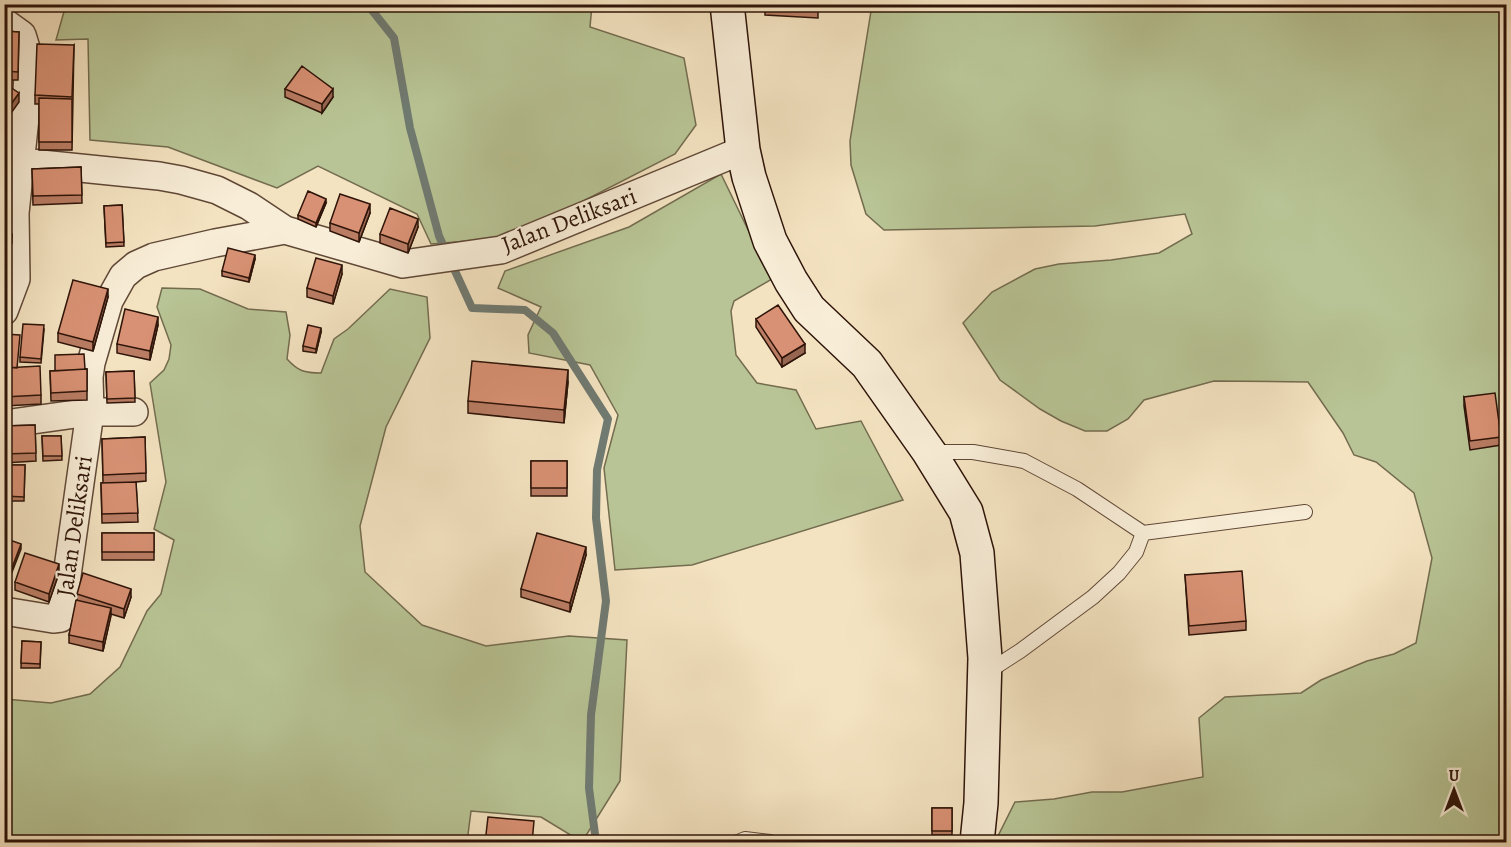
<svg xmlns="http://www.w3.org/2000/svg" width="1511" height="847" font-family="Alegreya,serif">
<rect width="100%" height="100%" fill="#f4e3c1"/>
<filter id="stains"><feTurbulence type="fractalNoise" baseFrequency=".00333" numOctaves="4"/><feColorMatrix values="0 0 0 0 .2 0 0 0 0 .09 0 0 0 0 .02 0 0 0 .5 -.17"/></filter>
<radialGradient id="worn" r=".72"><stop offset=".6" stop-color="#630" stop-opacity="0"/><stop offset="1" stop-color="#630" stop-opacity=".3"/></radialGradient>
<path fill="#b8c495" stroke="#736c4f" stroke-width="1.5" d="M112 5H592L590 27 684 58 696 125 675 154 523 232 481 240 431 244 417 214 318 166 277 188 168 147 90 140 88 39 56 40 65 8 111 7Z
M872 5H1506V842H995L1015 802 1054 799 1092 792H1122L1203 777 1199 718 1225 697 1301 693 1321 680 1367 661 1394 654 1416 643 1432 558 1414 493 1376 462 1354 455 1343 433 1308 382 1214 381 1144 400 1128 419 1107 431H1085L1061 421 1040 409 1000 380 963 323 992 292 1035 269 1059 264 1111 260 1159 253 1192 234 1185 214 1095 226 884 230 866 214 851 165 850 141Z
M721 174 772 279 734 301 731 311 736 355 757 383 796 390 816 429 861 421 903 500 692 565 615 570 604 468 618 415 590 365 529 353 528 335 541 307 498 288 505 271 629 227Z
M162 288 200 289 248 309 286 312 290 335 287 359C298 371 304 373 321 373L334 339 348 329 390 289 427 297 430 338 386 427 360 526 365 572 422 625 486 646 569 636 627 640 620 781 582 842 541 817 471 811 467 842H5V699L51 703 90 694 120 667 147 611 161 594 174 540 154 529 166 482 150 383 164 370 169 359 171 345 157 307Z"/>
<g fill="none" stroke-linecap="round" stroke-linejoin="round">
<path stroke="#707a71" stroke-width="8" d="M367 4 394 38 410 128 439 236 472 308 525 310 553 333 608 419 597 470 596 518 606 601 591 715 589 788 596 842"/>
<g stroke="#604837" stroke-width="16">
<path id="lane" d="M931 452H973L1024 461 1077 489 1143 533 1305 512
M986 673 1020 651 1093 597 1119 573 1136 552 1143 533
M738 842 745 839 770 842"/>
</g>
<g stroke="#604837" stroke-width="30">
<path id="street" d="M4 22 22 35 29 58 26 108 15 213 16 279 4 311
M4 153 21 162 159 176 181 180 217 190 249 206 285 230 403 264 501 250 743 150
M4 424 90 412H134
M4 611 53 619 61 618 90 412 89 377 91 363 109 301 123 276 136 265 154 257 215 243 285 230"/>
</g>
<g stroke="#2e1409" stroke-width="36">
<path id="secondary" d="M727 4 743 150 749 177 770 241 791 281 809 309 867 364 929 452 966 512 977 553 985 658 981 803 977 842"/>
</g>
<use href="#lane" stroke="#f8edd7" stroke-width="14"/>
<use href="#street" stroke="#f8edd7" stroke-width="27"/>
<use href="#secondary" stroke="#f8edd7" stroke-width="33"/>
</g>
<path fill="#ba7d64" stroke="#2e1409" stroke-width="1.5" d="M765 4H818V18L765 15Z
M4 31 19 32 18 80H4Z
M74 45 72 150H39V104H35V95Z
M285 89 333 97 322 113 285 97Z
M81 167 82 203 33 205 32 169Z
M326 203 316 227 298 219V215Z
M122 205 124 246 106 247 104 206Z
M370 213 359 242 330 231V223Z
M418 227 408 253 380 243V234Z
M255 259 249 282 222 276V271Z
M342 274 333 304 307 297V288Z
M108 297 93 351 58 342V333Z
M756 319 805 353 782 367 756 327Z
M158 325 150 360 117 353V344Z
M44 330 41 363 20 362V357Z
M321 332 316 353 303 351V346Z
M4 334 17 368 41 395V404L4 406Z
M87 369V400L51 401 50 371Z
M134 371 135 402 107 403 106 372Z
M568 382 564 423 468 413V401Z
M1464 397 1501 437V445L1470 450 1464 406Z
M35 425 36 461 4 463V426Z
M42 436H61L62 460 43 461Z
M145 437 146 481 136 482 138 522 102 523 101 483H103L102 439Z
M531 461H567V496H531Z
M4 465H25L24 501H4Z
M102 533H154V560H102Z
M586 555 570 612 521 597V589Z
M59 573 49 602 15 590V582Z
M1185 575 1246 621V630L1189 635Z
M77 594 131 597 124 618 111 614 103 651 69 643V635L77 601Z
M22 641 41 642 40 668H21Z
M932 808H952V835H932Z"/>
<path fill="#976651" stroke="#2e1409" stroke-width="1.5" d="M333 89V97L322 113V104Z
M19 93V102L4 123V114Z
M326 199V203L316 227V223Z
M370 204V213L359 242V233Z
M418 219V227L408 253V244Z
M12 235V243L4 255V246Z
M255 255V259L249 282V278Z
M342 265V274L333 304V296Z
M108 289V297L93 351V342Z
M158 317V325L150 360V351Z
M321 328V332L316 353V349Z
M805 344V353L782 367V358Z
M568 370V382L564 423V410Z
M21 544V549L7 585V581Z
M586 547V555L570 612V603Z
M59 564V573L49 602V594Z
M131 589V597L124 618V609Z
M111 608V616L103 651V642Z"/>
<path fill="#d89174" stroke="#2e1409" stroke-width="1.5" d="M765 4H818V9L765 7Z
M4 31 19 32 18 72 4 71Z
M37 44 74 45 72 97 35 95Z
M302 66 333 89 322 104 285 89Z
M4 83 19 93 4 114Z
M39 98 72 99V142H39Z
M81 167 82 195 33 196 32 169Z
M308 191 326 199 316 223 298 215Z
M340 194 370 204 359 233 330 223Z
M122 205 124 242 106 243 104 206Z
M390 208 418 219 408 244 380 234Z
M4 229 12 235 4 246Z
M228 248 255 255 249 278 222 271Z
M316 258 342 265 333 296 307 288Z
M73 280 108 289 93 342 58 333Z
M778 305 805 344 782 358 756 319Z
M125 309 158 317 150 351 117 344Z
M23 324 44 325 41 359 20 357Z
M308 325 321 328 316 349 303 346Z
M4 334 20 335 17 368 4 367Z
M84 354 85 369 55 371V355Z
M472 361 568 370 564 410 468 401Z
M40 366 41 395 4 397V368Z
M87 369V391L51 393 50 371Z
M134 371 135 398 107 399 106 372Z
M1495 393 1501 437 1470 441 1464 397Z
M35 425 36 453 4 454V426Z
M42 436H61L62 456H43Z
M145 437 146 473 103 475 102 439Z
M531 461H567V488H531Z
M4 465H25L24 497 4 496Z
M136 482 138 513 102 514 101 483Z
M102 533H154V552H102Z
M537 533 586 547 570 603 521 589Z
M4 538 21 544 7 581 4 580Z
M25 553 59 564 49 594 15 582Z
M1242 571 1246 621 1189 626 1185 575Z
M83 573 131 589 124 609 77 594Z
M76 600 111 608 103 642 69 635Z
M22 641 41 642 40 664 21 663Z
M932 808H952V831H932Z
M488 817 534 821 532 843H485Z"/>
<g text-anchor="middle" stroke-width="4.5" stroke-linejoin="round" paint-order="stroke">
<g font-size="24" fill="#2e1409" stroke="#f8edd7">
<text transform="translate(569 220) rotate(-21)" y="8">Jalan Deliksari</text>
<text transform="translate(74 526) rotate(-82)" y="8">Jalan Deliksari</text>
</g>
</g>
<rect width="1511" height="847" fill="none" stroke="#f4e3c1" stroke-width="24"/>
<rect x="6" y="6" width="1499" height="835" fill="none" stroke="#2e1409" stroke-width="3"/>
<rect x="12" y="12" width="1487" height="823" fill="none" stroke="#2e1409" stroke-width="1.5"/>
<g transform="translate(1454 790)" stroke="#f8edd7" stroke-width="4.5" paint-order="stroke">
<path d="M0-4.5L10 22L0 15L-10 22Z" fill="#2e1409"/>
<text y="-9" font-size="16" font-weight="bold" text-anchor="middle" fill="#2e1409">U</text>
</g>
<rect width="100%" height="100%" filter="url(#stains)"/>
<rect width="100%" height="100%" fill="url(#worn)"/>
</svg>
